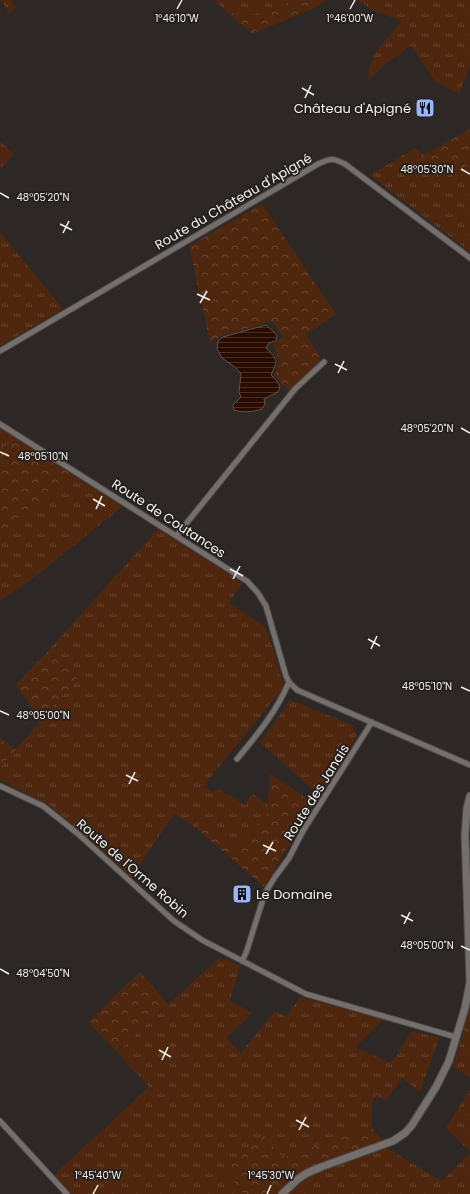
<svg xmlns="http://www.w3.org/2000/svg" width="470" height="1194" font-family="Poppins,sans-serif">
<defs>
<pattern id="grass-tufts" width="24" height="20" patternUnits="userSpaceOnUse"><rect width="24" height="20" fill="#4f270f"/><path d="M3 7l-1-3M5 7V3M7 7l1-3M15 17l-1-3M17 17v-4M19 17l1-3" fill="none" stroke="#694732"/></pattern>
<pattern id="forest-crowns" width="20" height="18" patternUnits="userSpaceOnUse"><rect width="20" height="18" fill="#4f270f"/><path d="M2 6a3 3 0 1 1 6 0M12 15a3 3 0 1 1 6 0" fill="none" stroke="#694732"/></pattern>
<pattern id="water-rules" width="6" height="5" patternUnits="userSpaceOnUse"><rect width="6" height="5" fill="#290b00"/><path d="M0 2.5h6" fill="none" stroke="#482f26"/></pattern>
</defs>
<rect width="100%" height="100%" fill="#2d2826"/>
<path fill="url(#grass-tufts)" d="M1 0H12L15 8 10 14Z
M214 0H293L260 15 247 16 228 13Z
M357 0H470V66L459 94 436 82 411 46 384 65 368 80 369 68 376 51 402 21 375 11Z
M0 141 14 154 0 169Z
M415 148 424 155 439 180 470 164V252L370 175Z
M0 232 63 309 0 346Z
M0 427 21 440 0 448Z
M75 477 123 506 31 580 0 601V530Z
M158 529 242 583 229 603 266 627 284 687 209 779 204 787 213 792 219 789 245 805 252 793 267 805V813L236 848 204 819 196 828 174 814 131 877 51 806 0 780V768L78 677 47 652Z
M290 700 352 725 357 736 320 796 260 743Z
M220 957 240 966 230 1001 252 1013 226 1038 241 1053 275 1011 286 1017 300 997 384 1019 355 1047 391 1063 412 1031 439 1038 420 1092 402 1078 386 1101 376 1095 372 1104V1124L371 1127 284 1157 282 1156 225 1170 244 1194H72L54 1175 149 1087 117 1052Z
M460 1043 470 1046V1077L453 1067Z
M470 1089V1152L446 1128Z
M387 1148 442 1181 470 1153V1194H289L298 1184 320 1171Z"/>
<path fill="url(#forest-crowns)" d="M293 0H326L316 7 252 34 228 13 247 16 260 15Z
M470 129V164L439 181 424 155Z
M262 204 336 314 306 334 321 359 290 392 275 376 279 360 273 345 283 337 272 321 221 336 210 342 189 246Z
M21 440 75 477 0 530V448Z
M47 652 78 677 40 721 16 684Z
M0 739 16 749 0 768Z
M270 774 314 803 264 887 196 828 203 819 236 848 267 813Z
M140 972 168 1004 117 1052 88 1022Z
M470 1003V1046L460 1043Z
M371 1127 383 1141 310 1168 291 1179 277 1194H244L225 1170 264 1136 282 1156 284 1157Z"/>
<path fill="url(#water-rules)" stroke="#665047" d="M266 325 275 333 277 336 276 341 269 343 266 348C278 361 278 359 271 375L277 381 280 387 278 392 264 399 265 404 262 409C252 412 244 413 234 410L233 405 241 397 239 392 241 374 236 368 222 358 217 349 218 341 223 337Z"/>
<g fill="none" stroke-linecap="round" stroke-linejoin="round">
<g stroke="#4a4745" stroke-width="7">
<path id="minor" d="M0 351 318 164C331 158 333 158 345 164L470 258
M0 424 247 581 258 593 266 606 286 676 289 682 297 690 470 765
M177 535 295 389 324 362
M237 759C257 735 277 711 289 682
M0 786 43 806 77 833 174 921 202 940 306 994 456 1037
M242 961 246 953 265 893 275 877 289 858 303 831 372 722
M0 1121 67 1194"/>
</g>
<g stroke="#4a4745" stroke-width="9">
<path id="tertiary" d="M282 1194 298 1179 307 1173 321 1167 393 1141 405 1133 412 1125 436 1087 449 1061 465 1008 470 982 465 835 467 808 470 796"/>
</g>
<use href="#minor" stroke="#746e6c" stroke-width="5"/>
<use href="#tertiary" stroke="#746e6c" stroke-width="7"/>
</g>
<path fill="none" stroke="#f3f0ee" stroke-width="1.5" d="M177 9 182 0M350 9 355 0M302 88 314 95M305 98 311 85M461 169 470 174M0 193 9 198M60 224 72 230M63 233 69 221M197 294 210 300M200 303 207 291M335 364 347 370M338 373 344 361M461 428 470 433M0 452 9 456M93 499 105 506M96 509 102 496M230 569 243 576M233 579 240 566M368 639 380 646M371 649 377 636M461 687 470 691M0 711 9 715M126 775 138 781M129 784 135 772M263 845 276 851M266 854 273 842M401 915 413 921M404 924 410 912M461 946 470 950M0 969 9 974M159 1050 171 1057M162 1060 168 1047M296 1120 309 1127M299 1130 306 1117M93 1194 98 1185M267 1194 271 1185"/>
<defs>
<g id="restaurant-square" transform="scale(1)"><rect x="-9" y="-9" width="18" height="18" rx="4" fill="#97b6fd" stroke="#231f1d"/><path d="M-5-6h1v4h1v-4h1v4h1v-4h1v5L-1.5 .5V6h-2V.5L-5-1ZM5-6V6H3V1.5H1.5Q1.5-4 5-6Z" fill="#111"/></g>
<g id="building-square" transform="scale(1)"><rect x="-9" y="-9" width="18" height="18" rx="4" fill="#97b6fd" stroke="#231f1d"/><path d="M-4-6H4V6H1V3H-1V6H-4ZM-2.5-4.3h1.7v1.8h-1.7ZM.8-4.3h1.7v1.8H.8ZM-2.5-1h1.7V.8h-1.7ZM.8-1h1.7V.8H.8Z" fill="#111"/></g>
</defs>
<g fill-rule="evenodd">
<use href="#restaurant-square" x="425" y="108"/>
<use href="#building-square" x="242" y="894"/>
</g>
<g text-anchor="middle" stroke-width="3.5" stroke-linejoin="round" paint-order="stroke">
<g font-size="13" fill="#f3f0ee" stroke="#231f1d" text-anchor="end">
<text x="411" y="113">Château d'Apigné</text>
<text x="256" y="899" text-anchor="start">Le Domaine</text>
</g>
<g font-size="13" fill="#f3f0ee" stroke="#231f1d">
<text transform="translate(233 201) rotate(-30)" y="5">Route du Château d'Apigné</text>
<text transform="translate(169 518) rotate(33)" y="5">Route de Coutances</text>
<text transform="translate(316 792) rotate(-58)" y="5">Route des Janais</text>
<text transform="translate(133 868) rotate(41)" y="5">Route de l'Orme Robin</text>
</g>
</g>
<g font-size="10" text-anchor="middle" fill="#f3f0ee" stroke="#231f1d" stroke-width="3.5" stroke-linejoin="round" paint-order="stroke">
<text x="177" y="22">1°46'10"W</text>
<text x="350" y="22">1°46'00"W</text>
<text x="427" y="173">48°05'30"N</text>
<text x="43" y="201">48°05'20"N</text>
<text x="427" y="432">48°05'20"N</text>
<text x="43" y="460">48°05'10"N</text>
<text x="427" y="690">48°05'10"N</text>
<text x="43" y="719">48°05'00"N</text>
<text x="427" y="949">48°05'00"N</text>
<text x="43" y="977">48°04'50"N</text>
<text x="98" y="1179">1°45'40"W</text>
<text x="271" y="1179">1°45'30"W</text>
</g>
</svg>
